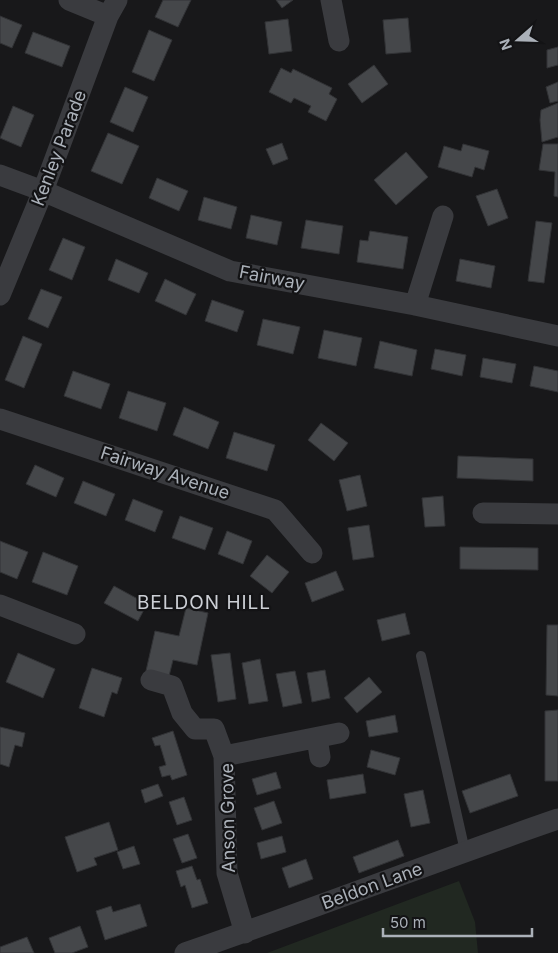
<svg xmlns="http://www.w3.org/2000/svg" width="558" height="953" font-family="Inter,sans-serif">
<rect width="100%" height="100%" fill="#18181a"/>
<path fill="#212821" d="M459 881 475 922 478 953H267Z"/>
<path fill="#45474a" stroke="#323336" d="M163 0H191L178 27 155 17Z
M276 0H293L282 8Z
M0 16 22 25 12 48 0 43Z
M408 18 411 52 386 54 383 20Z
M288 19 292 51 269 54 265 22Z
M149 30 172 40 154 81 132 72Z
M33 32 70 46 62 67 25 53Z
M558 47V65L547 68V50Z
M374 65 388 84 362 103 348 84Z
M281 68 291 73 293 69 332 88 329 94 337 99 326 121 308 112 311 106 294 98 291 103 269 92Z
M558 82V101L550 103 546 87Z
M125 87 148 97 133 132 110 122Z
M558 103V137L542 142 540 120 541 110Z
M13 106 34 115 21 147 0 138Z
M108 133 139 146 122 184 91 171Z
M282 143 288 159 273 165 266 149Z
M463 144 489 151 484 170 475 167 472 177 438 167 444 146 461 151Z
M543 144H558V197L554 196 555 172 539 170Z
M406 152 428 177 396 205 374 180Z
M157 178 188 191 179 211 149 198Z
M497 189 508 218 488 226 476 196Z
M204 197 237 207 231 229 198 220Z
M251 215 282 222 277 245 246 238Z
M306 220 343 226 339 254 301 248Z
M536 221 552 223 544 283 528 281Z
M370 231 408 237 403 269 357 262 360 240 368 241Z
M63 238 85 247 72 280 49 270Z
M116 259 148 273 139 293 108 280Z
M460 259 495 266 491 288 456 281Z
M165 279 196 294 186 315 155 301Z
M41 289 62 297 48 328 28 319Z
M212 300 244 311 237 332 205 321Z
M263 319 300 327 293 354 257 345Z
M324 330 362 338 356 366 318 358Z
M23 336 42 344 24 388 5 380Z
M380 341 417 350 412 376 374 368Z
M435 349 466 355 462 376 431 369Z
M483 358 516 364 512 383 480 377Z
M534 366 558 371V392L530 386Z
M73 371 110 384 101 409 64 396Z
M128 391 166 403 157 431 119 418Z
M184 407 219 422 208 449 173 435Z
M321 423 348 443 334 461 308 440Z
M234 432 275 445 267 471 226 458Z
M458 456 533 459V481L457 478Z
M35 465 64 478 56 497 26 484Z
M360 475 367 506 347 511 339 480Z
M83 481 115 494 106 516 74 503Z
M443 496 445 526 425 527 422 498Z
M133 499 163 511 155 532 125 520Z
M180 516 213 528 205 550 172 538Z
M369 525 374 557 353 560 348 528Z
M227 531 252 541 243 564 218 554Z
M0 541 28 552 17 579 0 572Z
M460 547 538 548V570L460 569Z
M43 552 78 566 67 595 32 582Z
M267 555 289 572 272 593 250 576Z
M336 571 344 590 312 602 305 583Z
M114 586 147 604 138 621 104 603Z
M186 608 208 613 197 665 173 660 169 676 146 671 155 631 179 636Z
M405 613 410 634 382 641 377 620Z
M547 625H558V696L546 695Z
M18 653 55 669 43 698 6 682Z
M230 653 236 699 218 702 211 655Z
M260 659 268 701 249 704 242 663Z
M92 668 122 678 117 694 112 692 104 717 79 708Z
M325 670 330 698 312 702 307 673Z
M295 671 302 703 283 707 276 674Z
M369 677 382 692 357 713 344 698Z
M558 710V781H545V711Z
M395 715 398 732 369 737 366 721Z
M0 727 25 733 22 747 15 745 9 767 0 764Z
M173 731 187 775 172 780 170 775 162 777 159 767 166 765 160 745 155 746 152 738Z
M371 750 400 758 395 775 367 767Z
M276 772 281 788 257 795 252 779Z
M363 774 366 793 330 799 327 780Z
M510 774 518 796 470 813 462 791Z
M158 784 163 796 145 803 141 790Z
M423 790 430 823 411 827 404 794Z
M184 797 192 820 177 825 169 802Z
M274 801 282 823 262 830 254 808Z
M109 822 118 850 94 858 97 865 77 872 65 837Z
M188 834 197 858 182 863 173 839Z
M282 836 286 852 261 859 257 843Z
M398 840 404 856 359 873 353 857Z
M134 846 140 864 123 869 117 852Z
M306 859 313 879 289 888 282 868Z
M192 866 197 880 200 879 208 903 192 908 185 885 181 887 176 871Z
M140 904 147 926 105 940 96 911 111 906 113 912Z
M80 926 88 947 72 953H55L49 938Z
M27 937 34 953H0V947Z"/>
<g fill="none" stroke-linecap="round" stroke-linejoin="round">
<path stroke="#3a3b3f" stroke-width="10" d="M421 656 465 851"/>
<path stroke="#3a3b3f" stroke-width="21" d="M69 0 108 16
M331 0 339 41
M0 175 43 191 230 271 415 305 558 336
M0 295 43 191 108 16 117 0
M415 305 443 216
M0 419 275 510 312 553
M483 513 558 514
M0 605 75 634
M151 680 172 686 182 713 195 729H214L224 756
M317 738 320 757
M245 933 227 873 224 756 339 733
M185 953C310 910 433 862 558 819"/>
</g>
<g text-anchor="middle" stroke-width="4.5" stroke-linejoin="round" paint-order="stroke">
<g font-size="18" fill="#abb1b9" stroke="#131315">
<text transform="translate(59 148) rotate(-69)" y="6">Kenley Parade</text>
<text transform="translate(272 278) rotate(11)" y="6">Fairway</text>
<text transform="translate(165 473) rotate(18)" y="6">Fairway Avenue</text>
<text transform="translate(228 818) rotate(-91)" y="6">Anson Grove</text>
<text transform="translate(372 886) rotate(-20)" y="6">Beldon Lane</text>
</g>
<g font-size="19" letter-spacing="1" fill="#cccfd5" stroke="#131315">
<text x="204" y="609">BELDON HILL</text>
</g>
</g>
<g transform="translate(518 40) rotate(250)" stroke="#131315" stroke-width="4" paint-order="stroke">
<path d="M0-4L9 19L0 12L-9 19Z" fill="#abb1b9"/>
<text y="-8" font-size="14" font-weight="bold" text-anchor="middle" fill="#abb1b9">N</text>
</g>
<path d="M383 928v8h149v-8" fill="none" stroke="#abb1b9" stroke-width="2.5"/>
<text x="390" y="928" font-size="15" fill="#abb1b9" stroke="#131315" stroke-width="4" paint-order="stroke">50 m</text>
</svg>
